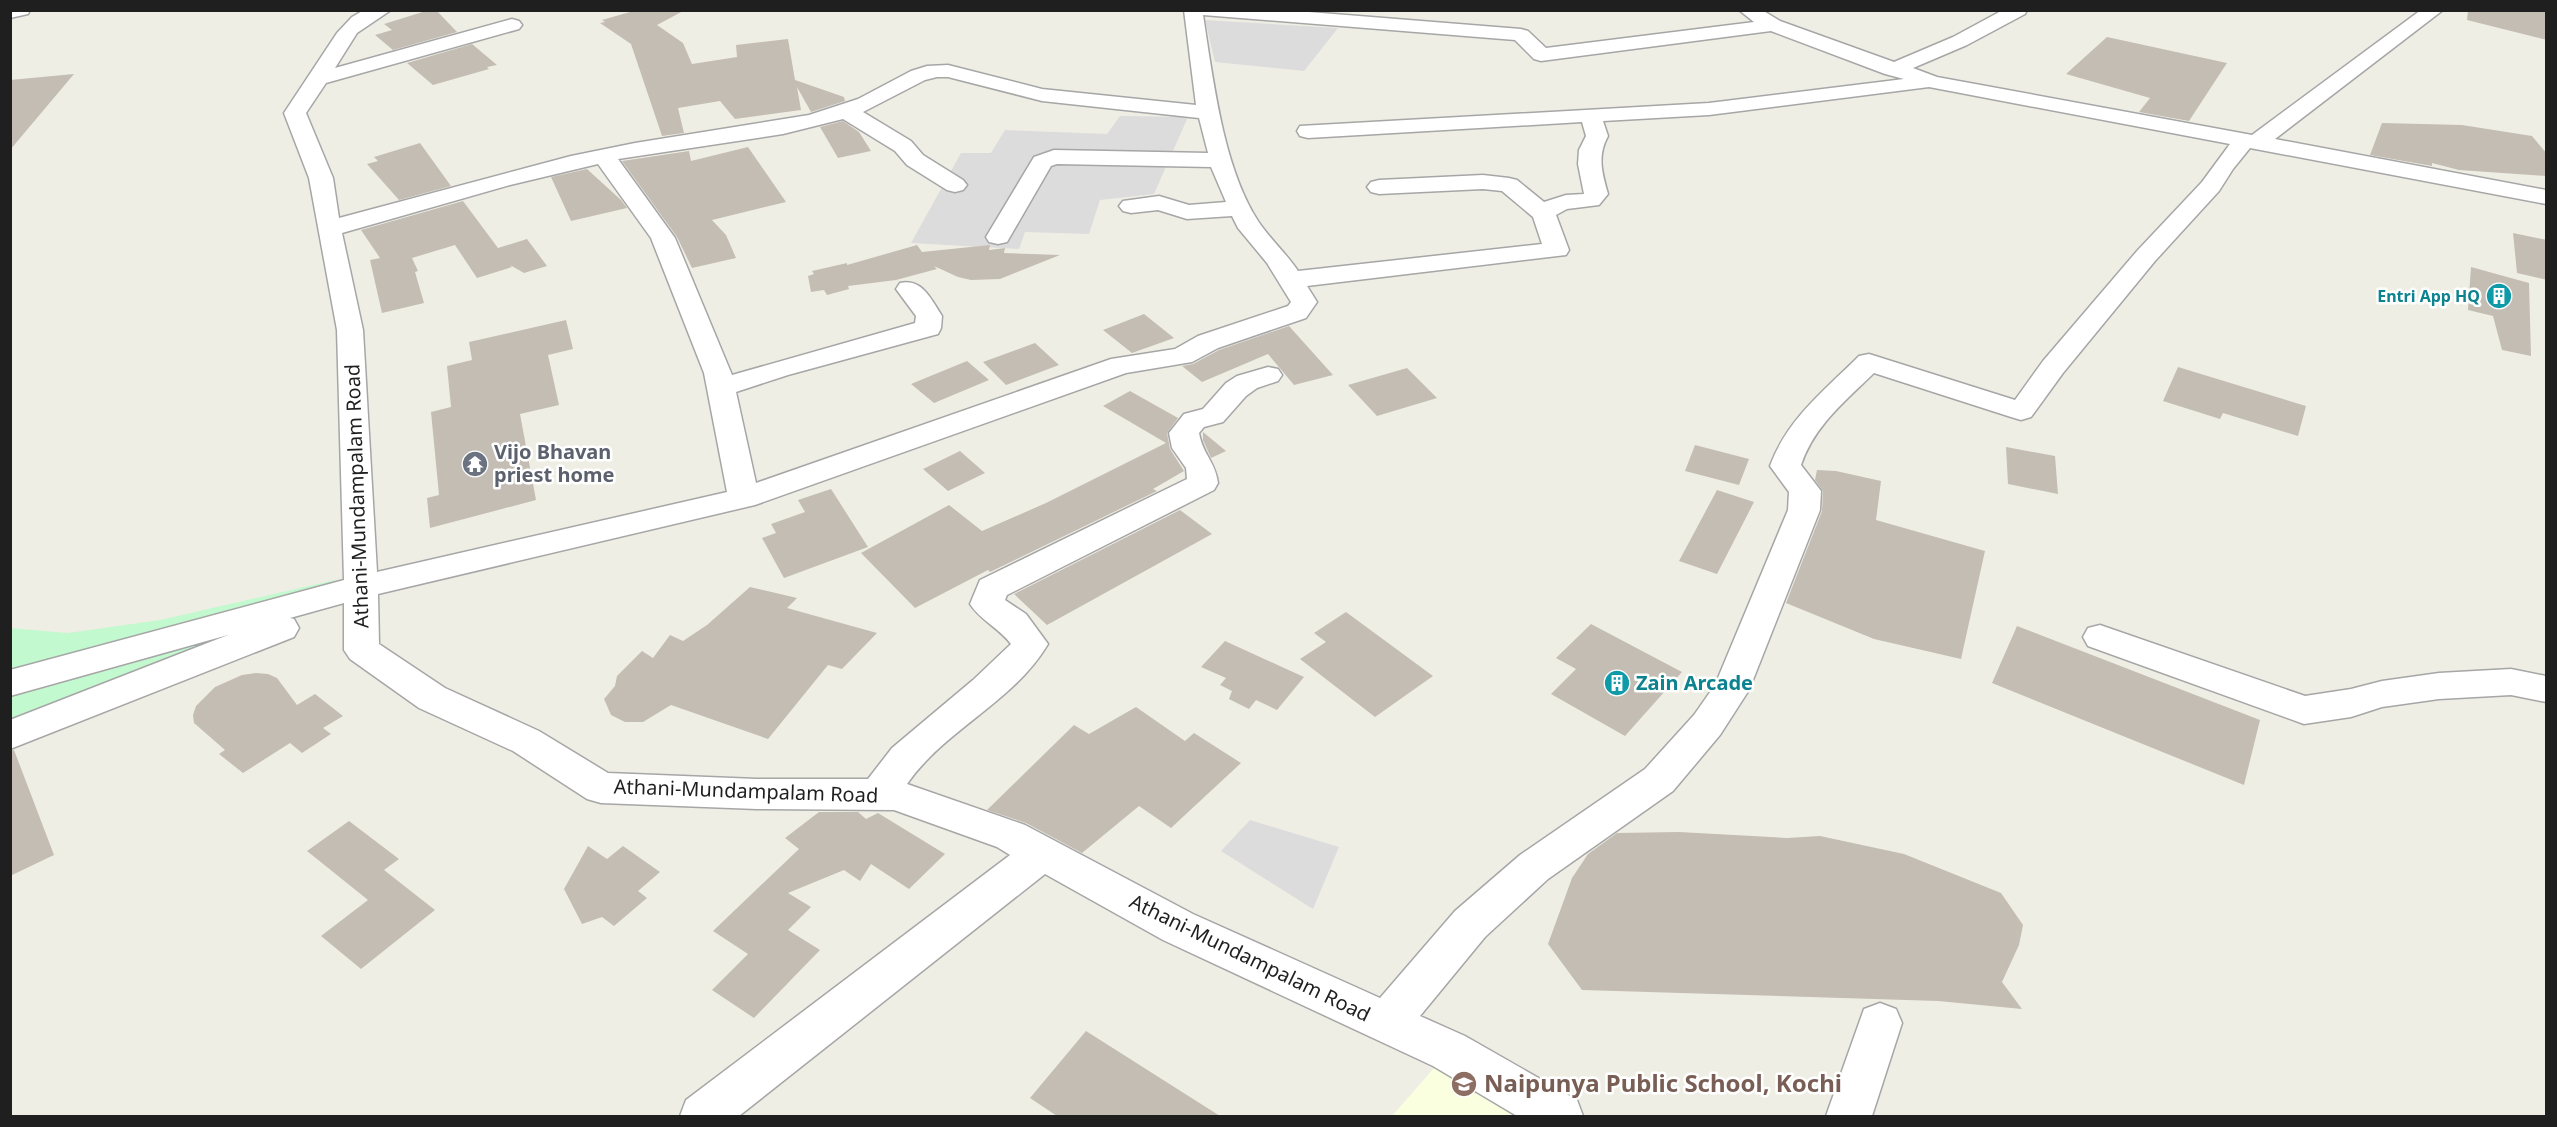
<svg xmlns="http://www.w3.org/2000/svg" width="2557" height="1127" font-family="'Noto Sans',sans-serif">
<rect width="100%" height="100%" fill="#efeee5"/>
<path fill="#dddcdc" d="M1205 20 1338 28 1304 71 1215 62Z
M1120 116 1188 117 1154 194 1100 200 1089 234 1025 232 1019 249 911 243 961 153H991L1005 130 1107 134Z
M1250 820 1339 847 1313 909 1221 851Z"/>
<path fill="#faffdf" d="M1449 1051 1568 1116H1392Z"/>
<path fill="#c3f9cf" d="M335 580 326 607 86 698 11 722 10 628 68 633 160 620Z"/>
<path fill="#c4bdb4" d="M429 10H436L457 32 393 50 375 35 392 30 384 24Z
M637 10H685L657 25 683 43 692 64 737 57 736 45 788 39 795 80 844 97 845 101 811 112 797 87 801 110 735 119 720 101 678 108 684 133 662 136 631 44 600 23 605 22 602 20Z
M2468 10H2547V40L2467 20Z
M2107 37 2227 63 2189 121 2139 112 2150 98 2066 74Z
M472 44 497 65 487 67 489 69 433 85 407 63Z
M74 74 10 150V80Z
M843 121 859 132 871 151 838 158 820 127Z
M2382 123 2462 125 2532 136 2547 154V176L2459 170 2432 163V166L2370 155Z
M420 143 451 186 399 200 367 164 378 161 374 157Z
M748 147 786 202 712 220 726 235 736 258 692 268 677 237 622 161 689 151 691 161Z
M587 169 621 200 627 208 571 221 551 177Z
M463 201 498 248 527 239 547 266 524 273 510 265 512 267 477 278 455 245 412 258 418 271 415 272 424 303 382 313 370 260 380 258 361 230Z
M2513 233 2547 240V280L2517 273Z
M917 245 922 252 990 245 989 250 1005 248 1004 253 1060 255 1000 279 971 280 958 277 934 266 937 269 896 280 848 286 849 289 827 295 824 290 811 292 808 276 814 274 812 271 847 263V265Z
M2471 267 2529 283 2531 356 2502 350 2493 316 2468 310Z
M1144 314 1174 338 1132 353 1103 330Z
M566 320 573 349 548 355 559 405 520 414 536 500 430 528 427 498 439 495 431 412 451 407 447 366 472 360 469 342Z
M1289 326 1333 375 1294 385 1268 354 1202 382 1182 366 1193 364 1219 350Z
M1035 343 1059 365 1006 385 983 362Z
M967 361 989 380 934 403 911 384Z
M2178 367 2306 406 2298 436 2223 413 2220 419 2163 401Z
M1407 368 1437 398 1377 416 1348 385Z
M1130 391 1178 418 1167 433 1170 449 1184 471 1153 489 1157 491 990 572 988 570 915 608 861 553 949 505 982 531 1046 503 1166 443 1103 406Z
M1203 432 1226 451 1211 458 1203 440Z
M1695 445 1749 459 1739 485 1685 471Z
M2006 447 2055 456 2058 494 2008 484Z
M960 451 985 473 948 491 923 469Z
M1817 470 1836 471 1881 481 1876 520 1985 551 1961 659 1874 639 1786 603 1822 511 1823 491 1815 480Z
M831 489 868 547 784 578 762 538 776 533 771 524 805 512 798 500Z
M1717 490 1754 502 1717 574 1679 561Z
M1180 510 1212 534 1047 625 1014 594Z
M750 587 797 598 787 608 877 633 842 669 828 665 768 739 671 705 643 722H625L611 715 604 699 615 686 617 676 642 651 653 658 670 635 683 641 707 625Z
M1346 612 1433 676 1375 717 1300 659 1326 642 1314 633Z
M1591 624 1682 672 1625 736 1551 694 1576 669 1556 658Z
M2017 626 2260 720 2244 785 1992 683Z
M1225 641 1304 677 1277 710 1256 700 1249 709 1229 699 1232 691 1220 685 1226 678 1201 667Z
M256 673 268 674 277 678 297 705 315 694 343 716 323 728 331 734 302 753 290 743 243 773 219 754 225 750 194 723 193 715 196 706 215 687 242 675Z
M1136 707 1185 741 1194 733 1241 763 1171 828 1139 806 1082 853 1026 823 987 810 1074 725 1089 734Z
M14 750 54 855 10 876V751Z
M819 812H858L866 819 878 813 945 854 909 889 871 864 860 881 844 870 788 893 811 907 788 930 820 950 754 1018 712 990 748 954 713 931 799 849 785 838Z
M349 821 399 859 384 870 435 910 361 969 321 936 368 900 307 851Z
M1679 832 1787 838 1820 836 1904 854 2001 893 2023 925 2019 945 2002 982 2022 1009 1938 1001 1582 990 1548 944 1572 878 1588 854 1617 833Z
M588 846 607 859 623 846 660 872 638 891 647 898 614 926 602 917 582 924 564 889Z
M1086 1031 1220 1116H1057L1030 1098Z"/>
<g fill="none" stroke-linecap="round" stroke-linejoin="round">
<g stroke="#a6a6a6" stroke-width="3">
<path id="minor" d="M10 10H30L28 14 10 18Z
M364 10H391L357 33 335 68 512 19 519 21 522 25 519 29 326 83 306 113 333 178 339 218 571 156 635 143 809 115 858 99 911 71 927 66 948 65 1042 89 1196 105 1184 10H1284L1521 29 1528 31 1546 48 1754 22 1739 10H1762L1780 21 1894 62 1953 37 2003 10H2027L2025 14 1967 45 1913 68 1937 77 2252 135 2421 10H2443L2275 139 2546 190V204L2250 148 2233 169 2219 191 2155 261 2063 373 2031 417 2021 420 2011 417 1874 373C1845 401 1814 426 1801 465L1821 491 1820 510 1749 690 1720 735 1673 791 1548 879 1485 937 1420 1016 1465 1036 1577 1100 1583 1116H1517L1433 1066 1163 940 1045 874 739 1116H680L686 1100 1010 855 997 847 894 810 757 809 601 803 587 799 513 751 419 708 350 659 344 650V603L290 618 294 619 299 628 294 637 10 749V720L228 635 10 696V670L344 580 337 330 309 178 284 113 337 33 352 17ZM1203 15 1515 40 1534 59 1541 61 1771 31 1885 74 1904 79 1709 103 1300 126 1297 131 1300 136 1308 138 1582 122 1586 136 1579 150 1578 164 1584 194 1566 195 1544 202 1517 180 1509 178 1483 175 1379 180 1371 182 1367 187 1371 192 1379 194 1483 189 1502 191 1533 217 1542 244 1298 271C1286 253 1270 239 1258 221 1223 167 1213 79 1203 15ZM937 77H948L1042 101 1199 118 1208 153 1054 150 1034 157 986 237 989 242 998 244 1007 242 1051 166 1057 164 1211 167 1226 202 1189 205 1159 196 1123 201 1119 206 1123 211 1131 213 1158 210 1187 219 1232 216 1238 228 1267 263 1291 302 1288 306 1198 336 1175 349 1111 359 756 483 736 392 788 375 938 334 941 328 942 316C931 299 922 278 900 283L896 289 916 316 915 323 732 375 675 238 618 159 783 134 843 119 895 151 907 165 947 190 955 192 963 190 967 185 963 180 923 155 911 141 863 112 925 80ZM1929 87 2230 144 2202 182 2137 251 2043 361 2015 400 1869 354 1859 356C1825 390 1787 419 1770 466L1789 492 1788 510 1715 685 1694 715 1645 769 1520 855 1455 911 1380 998 1193 914 1025 825 907 784C945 729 1013 703 1048 644L1026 614 1005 600 1007 595 1214 490 1218 483C1215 461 1203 455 1199 433L1204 427 1223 422 1246 396 1257 388 1278 381 1282 375 1278 369 1268 367 1237 376 1226 383 1203 409 1184 414 1169 433 1172 448 1186 468 1187 479 980 580 970 604C980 620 999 628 1011 644L973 680 892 748 868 779H757L608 773 539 731 445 688 379 644 378 594 755 505 1126 373 1192 362 1218 348 1306 318 1317 302 1307 286 1566 255 1569 250 1556 215 1567 209 1599 205 1608 194C1602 173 1597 156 1608 136L1603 121 1709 115ZM598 164 651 238 704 373 727 492 377 572 363 330 342 233 510 185Z
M2100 625 2305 696 2351 689 2382 681 2439 673 2511 669 2546 676V702L2511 695 2439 699 2382 707 2351 717 2304 724 2088 646 2083 637 2088 628Z
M1880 1003 1896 1009 1902 1023 1872 1116H1826L1864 1009Z"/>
</g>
<use href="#minor" fill="#fff" fill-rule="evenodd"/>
</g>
<defs>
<g id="building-disc" transform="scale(1.35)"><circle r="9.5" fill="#0f9aa8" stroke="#fff"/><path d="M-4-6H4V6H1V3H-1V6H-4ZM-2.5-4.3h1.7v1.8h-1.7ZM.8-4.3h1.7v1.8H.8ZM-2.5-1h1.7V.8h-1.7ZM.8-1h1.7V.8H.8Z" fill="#fff"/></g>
<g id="temple-disc" transform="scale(1.35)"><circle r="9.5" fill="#6b7280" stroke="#fff"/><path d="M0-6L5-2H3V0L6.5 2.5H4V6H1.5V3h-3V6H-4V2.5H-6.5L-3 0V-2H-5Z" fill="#fff"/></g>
<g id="school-disc" transform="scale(1.35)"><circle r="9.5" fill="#8d6e63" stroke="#fff"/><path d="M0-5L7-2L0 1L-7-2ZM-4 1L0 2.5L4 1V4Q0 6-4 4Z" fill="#fff"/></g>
</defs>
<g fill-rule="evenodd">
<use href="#building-disc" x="2499" y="296"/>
<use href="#temple-disc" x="475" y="464"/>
<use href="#building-disc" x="1617" y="683"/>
<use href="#school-disc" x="1464" y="1084"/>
</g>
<g text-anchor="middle" stroke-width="5" stroke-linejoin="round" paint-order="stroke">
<g font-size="16" font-weight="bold" fill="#0d838f" stroke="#fff" text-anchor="end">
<text x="2480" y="302">Entri App HQ</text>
</g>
<g font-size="20" font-weight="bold" fill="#5b616d" stroke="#fff" text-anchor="start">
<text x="494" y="459">Vijo Bhavan<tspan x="494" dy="23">priest home</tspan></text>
</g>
<g font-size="20" fill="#1f1f1f" stroke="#fff">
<text transform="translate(357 496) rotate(-92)" y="7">Athani-Mundampalam Road</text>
<text transform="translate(746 791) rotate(2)" y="7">Athani-Mundampalam Road</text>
<text transform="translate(1250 958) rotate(26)" y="7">Athani-Mundampalam Road</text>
</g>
<g font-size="20" font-weight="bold" fill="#0d838f" stroke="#fff" text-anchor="start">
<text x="1636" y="690">Zain Arcade</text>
</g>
<g font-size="24" font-weight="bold" fill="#785e54" stroke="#fff" text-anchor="start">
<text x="1484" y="1092">Naipunya Public School, Kochi</text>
</g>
</g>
<rect width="2557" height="1127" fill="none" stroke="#1f1f1f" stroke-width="24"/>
</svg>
